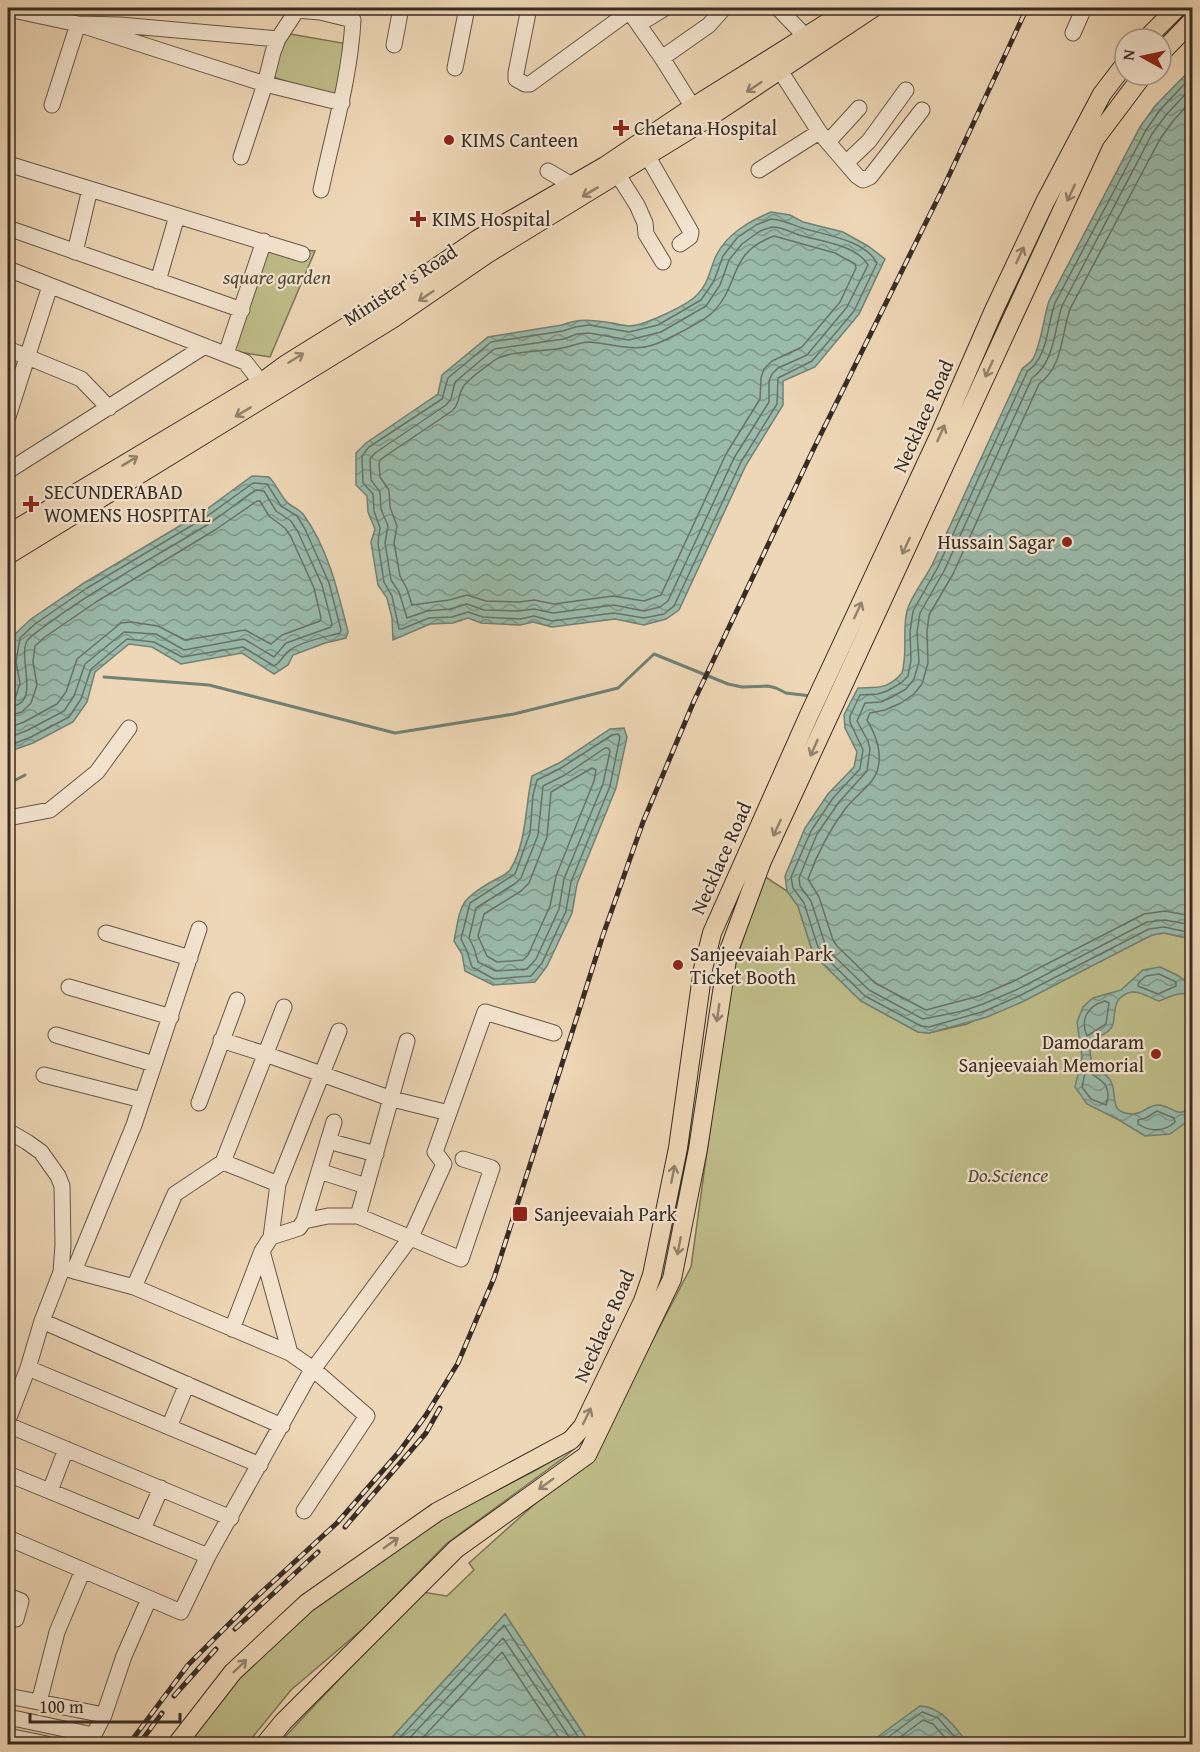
<svg xmlns="http://www.w3.org/2000/svg" width="1200" height="1752" font-family="'Gentium Book Plus',serif">
<defs>
<pattern id="water-waves" width="16" height="10" patternUnits="userSpaceOnUse" patternTransform="scale(1.5)"><rect width="16" height="10" fill="#9abaaa"/><path d="M0 5q4-4 8 0t8 0" fill="none" stroke="#7e978a"/></pattern>
</defs>
<rect width="100%" height="100%" fill="#eed7b6"/>
<filter id="stains"><feTurbulence type="fractalNoise" baseFrequency=".00333" numOctaves="4"/><feColorMatrix values="0 0 0 0 .2 0 0 0 0 .09 0 0 0 0 .02 0 0 0 .5 -.17"/></filter>
<radialGradient id="worn" r=".72"><stop offset=".6" stop-color="#630" stop-opacity="0"/><stop offset="1" stop-color="#630" stop-opacity=".3"/></radialGradient>
<path fill="#bfbd89" stroke="#7b7456" stroke-width="1.5" d="M273 31 348 44 341 99 264 74Z
M269 246 315 251 270 357 227 350Z
M764 876 787 891 798 906 812 950 820 961 861 1001 918 1032 929 1033 967 1024 1152 935 1164 933 1192 939V1744H969L942 1714 882 1735 868 1744H590L505 1614 386 1744H278L422 1592 447 1596 474 1570 469 1563 537 1502 588 1464 691 1267 730 984 740 948Z
M571 1447 574 1449 562 1459 446 1544 365 1627 291 1690 247 1744H182L218 1697 291 1624 420 1530 534 1471 559 1457Z"/>
<path fill="url(#water-waves)" stroke="#728174" stroke-width="1.5" d="M1192 68V939L1164 933 1152 935 1022 1002 987 1017 929 1033 918 1032 861 1001 820 961 812 950 798 906 787 891 785 876 805 828 828 794 854 767 857 752 845 728 844 715 858 688C878 687 887 690 902 673 908 651 902 632 907 611 911 596 925 579 932 565L1022 369C1025 365 1030 364 1033 359 1042 341 1043 320 1049 301L1140 127 1155 106Z
M771 212 790 215 803 222 843 232 868 246 885 259 859 314 815 367 783 381V405L746 465 679 610 666 619 644 625 615 619 552 627 533 622 520 625 481 623 468 618 453 623 430 624 393 640 392 618 387 598 378 585 371 542 375 529 368 512 367 496 356 485V453L366 443 438 394 442 375 488 337 562 325C579 318 593 320 612 323 617 324 624 326 630 326 645 325 686 306 697 295 709 284 710 267 717 254 728 233 750 221 771 212Z
M252 476 269 477C276 484 279 492 285 500 289 506 298 508 303 514 328 548 338 591 348 632L346 638 325 643 293 655 288 665 274 674 242 653 181 664 152 647 129 644 95 672 87 702 73 722 33 743 8 752V694L11 693 15 683 10 663 14 635 31 619 84 583 203 512Z
M624 728 627 737 616 788 577 884 572 913 547 966 535 982 493 985 465 971 462 954 454 941C461 906 458 901 491 882 496 879 506 875 510 870 527 843 525 806 532 776L559 763 610 729Z
M1160 967 1177 975 1192 986V994C1178 992 1172 996 1159 1001 1149 998 1138 989 1128 993 1112 999 1116 1012 1113 1024 1109 1040 1078 1032 1095 1069 1102 1072 1110 1076 1112 1084 1117 1099 1109 1113 1133 1114 1143 1114 1148 1105 1158 1105 1172 1105 1175 1119 1192 1108V1118L1170 1134 1145 1136 1119 1120 1087 1104 1075 1087 1082 1057 1077 1022 1083 1007 1093 998 1121 990 1143 970Z
M505 1614 590 1744H386Z
M920 1706C943 1707 955 1729 969 1744H868Z"/>
<g fill="none" stroke-linecap="round" stroke-linejoin="round">
<path stroke="#687367" stroke-width="1.5" d="M1192 76 1160 110 1146 130 1055 303C1046 329 1049 355 1027 372L938 567 913 611 910 632 911 660 908 676 901 683 887 691 878 694 860 695 850 716V722L863 750 860 769 833 798 811 831 791 877 793 888 804 903 818 947 825 957 865 996 921 1026 929 1027 985 1011 1019 996 1149 929 1164 927 1192 933
M1192 87 1166 115 1152 134 1062 306C1054 330 1055 362 1032 378L944 571 920 613 917 632 919 662 914 679 906 689 890 698 881 702 865 703 857 721 868 741 870 749 867 771 839 802 817 834 799 878 800 886 811 901 825 944 830 952 869 990 923 1019 963 1011 983 1004 1016 990 1147 922 1165 920 1192 925
M1192 100 1173 121 1160 139 1070 309C1061 336 1063 366 1039 384L953 574 929 615 927 632 928 663 922 684 914 694 901 703 885 710 870 713 867 720C878 738 886 763 871 782 863 791 853 799 845 809 829 831 817 854 808 879L819 897 833 940 837 946 875 983 926 1010 979 996 1012 982 1144 914 1165 911 1192 916
M771 219C783 220 791 224 802 228 825 235 865 240 877 263L854 311 812 361 778 378 777 404 741 462 674 606 664 614 644 618 614 613 552 621 534 616 520 619 483 617 468 612 452 617 429 618 402 629H399L392 596 384 582 378 543 380 528 374 511 373 494 363 483 362 456 369 447 442 399 448 378 491 342 563 331 575 327 589 325 629 332 658 325 701 300 714 281 723 256 737 238 756 225Z
M772 227C783 227 790 232 799 235 819 241 857 245 868 265L847 307 807 355 778 368 772 374 769 381V402L734 458 668 601 660 607 644 611 614 605 553 613 534 609 519 611 484 610 467 604 450 609 427 611 407 618 399 592 391 580 385 543 388 526 381 509 380 492 371 480 370 459 375 453 446 405 451 399 455 382 494 349 564 339 577 334 589 333 629 340 661 332 706 306 720 285 729 260 742 244 760 231Z
M774 236 835 253 855 264 856 268 840 302 802 347 772 361 764 369 761 378 760 399 726 454 661 595 644 601 613 596 554 604 534 600 519 602 486 601 467 595 449 600 412 605 407 589 400 576 394 543 397 526 390 507 389 490 380 477 379 463 381 459 452 411C460 404 458 395 463 387 468 379 487 366 495 360 509 350 549 352 567 347 575 345 581 342 589 342 618 344 636 355 665 340 679 333 703 322 713 312 741 284 727 253 774 236Z
M8 699 16 696 20 683 16 662 20 638 35 624 87 588 206 517 253 483 267 484 281 506 297 516 305 529 329 583 341 630 340 633C326 637 302 641 290 650 283 654 283 661 274 666L243 647 182 657 154 642 127 639 91 669 81 699 69 717 31 737 8 746
M8 707C43 705 17 660 27 641 29 637 37 632 41 629 93 589 152 559 207 525 224 514 239 501 256 490L264 491 276 511 291 521 298 532 322 585 332 624 331 627 286 643 274 657 244 639 184 650 156 634 124 632 85 664 74 696 64 711 28 730 8 738
M8 716 22 712 31 703 37 685 33 662 35 646 45 637 96 602 215 530 257 501H260L269 516 285 528 291 537 314 588 321 618 320 621 282 635 271 644 245 630 185 640 158 626 131 622 121 623 77 659 66 692 57 704 24 722 8 728
M612 735 618 734 620 737 610 786 571 882 566 911 542 963 531 976 494 979 472 967 467 951 461 939 470 903 515 874 530 833 533 795 537 780 561 768Z
M605 748H608L610 751 603 784 564 879 559 909 536 959 527 969 496 971 478 962 474 948 469 938 476 908 516 883 521 878 538 835 543 786 565 775Z
M592 768 596 770 594 781 556 876 550 906 528 955 523 960 497 962 487 956 478 936 484 914 521 891 529 883 547 837 551 792Z
M1159 974 1176 982V986L1158 994 1138 986 1139 982 1146 976Z
M1105 1001 1109 1003 1106 1024 1087 1036C1080 1020 1087 1006 1105 1001Z
M1087 1071C1101 1080 1113 1085 1106 1105L1091 1099 1082 1087 1085 1073Z
M1157 1111 1174 1118 1175 1122C1164 1132 1150 1132 1138 1124V1120L1146 1118Z
M394 1744 504 1625 583 1744
M404 1744 503 1638 574 1744
M417 1744 502 1652 563 1744
M879 1744 922 1712 938 1718 961 1744
M891 1744 923 1720 933 1724 951 1744"/>
<path stroke="#728174" stroke-width="3" d="M104 677 209 685 395 733 514 714 618 688 654 654 728 684 742 687 768 686 776 688 786 693 811 696
M8 784 25 775"/>
<g stroke="#655748" stroke-width="17">
<path id="minor" d="M529 8 516 73V79L525 84H530L630 11
M627 8 662 58 699 117
M778 8 806 37
M8 9 78 24 265 84 342 103
M639 24 665 8
M1073 33 1084 8
M394 45 401 8
M662 58 709 25 724 8
M455 68 467 8
M779 69 820 133 857 176 863 180 870 177 922 110
M52 105 78 24 120 25 278 39
M828 142 859 108
M241 157 265 84 273 52 278 39 297 10 320 12 353 20C350 78 333 133 321 190
M648 157 691 232 690 237 680 244
M846 163 869 141 906 90
M8 164 302 254
M759 170 819 132
M548 171 572 185
M618 175 637 205 645 223 646 234 663 262
M8 228 242 310
M75 252 90 189
M8 269 245 362 267 390
M158 281 177 216
M8 349 81 379 109 408
M226 354 264 241
M8 417 50 286
M8 471 205 346
M8 818 50 810 97 772 129 728
M106 933 190 958
M69 987 171 1017
M56 1035 154 1064
M221 1040 265 1054 392 1099 449 1113
M44 1075 142 1100
M199 1103 237 1000
M8 1131 27 1142 41 1152 58 1176 62 1186 63 1245 61 1272 42 1321 28 1368 8 1420
M328 1141 376 1154
M223 1162 278 1184 271 1237 262 1251 290 1353
M319 1171 366 1186
M278 1184 339 1031
M358 1216 407 1041
M304 1221 334 1122
M271 1237 299 1228 304 1221 328 1216H358L461 1259 492 1168 463 1159
M62 1267 74 1271 134 1125 199 929
M74 1271 134 1287 290 1353 313 1369 367 1416 304 1511
M134 1287 175 1194 223 1162 284 1007
M42 1321 282 1426
M232 1329 262 1251
M28 1368 260 1465
M8 1425 231 1518
M169 1427 187 1384
M8 1474 208 1556
M50 1491 66 1449
M143 1529 161 1488
M8 1538 181 1612 208 1556 309 1375 411 1237 444 1164 435 1152 485 1012 554 1033
M8 1596 21 1601 16 1619
M8 1696 104 1715
M39 1702 57 1632 83 1570
M8 1717 93 1735
M8 1736 47 1744
M89 1744 104 1715 124 1656 149 1599"/>
</g>
<g stroke="#372c24" stroke-width="20">
<path id="major" d="M1146 39 1177 8
M1161 53 1192 21
M8 534 262 382 285 365 383 304 478 239 605 166 693 107 851 8
M8 555 392 319 487 254 702 122 873 8
M177 1744 233 1672 307 1603 437 1512 571 1440 583 1426 643 1301 652 1275 678 1148 703 969 712 933 809 715 939 436 994 310 1045 202 1102 94 1125 64
M265 1744 283 1722 456 1549 587 1455 672 1279 698 1149 728 953 762 861 1095 139 1143 75"/>
</g>
<use href="#minor" stroke="#f4e5d0" stroke-width="15"/>
<use href="#major" stroke="#eed7b6" stroke-width="18"/>
<g stroke="#372c24" stroke-width="5">
<path id="rail" d="M345 1527 426 1433 440 1408
M235 1629 318 1552
M174 1696 216 1649
M129 1744 188 1665 252 1601 337 1523 399 1452 426 1415 458 1363 494 1278 603 935 643 822 694 701 814 448 946 182 1027 8
M139 1744 162 1713"/>
</g>
<use href="#rail" stroke="#f4e5d0" stroke-width="3" stroke-dasharray="9" stroke-linecap="butt"/>
</g>
<defs><path id="oneway-shaft" d="M-6 0H5M1.5-3L5.5 0L1.5 3" fill="none" stroke-width="1.6" stroke-linecap="round" stroke-linejoin="round" transform="scale(1.5)"/></defs>
<g stroke="#92826d">
<use href="#oneway-shaft" transform="translate(754 87) rotate(146)"/>
<use href="#oneway-shaft" transform="translate(590 192) rotate(149)"/>
<use href="#oneway-shaft" transform="translate(1071 193) rotate(115)"/>
<use href="#oneway-shaft" transform="translate(1020 255) rotate(-65)"/>
<use href="#oneway-shaft" transform="translate(426 296) rotate(146)"/>
<use href="#oneway-shaft" transform="translate(296 358) rotate(-32)"/>
<use href="#oneway-shaft" transform="translate(989 369) rotate(115)"/>
<use href="#oneway-shaft" transform="translate(243 412) rotate(149)"/>
<use href="#oneway-shaft" transform="translate(941 433) rotate(-66)"/>
<use href="#oneway-shaft" transform="translate(130 461) rotate(-31)"/>
<use href="#oneway-shaft" transform="translate(906 546) rotate(115)"/>
<use href="#oneway-shaft" transform="translate(858 610) rotate(-65)"/>
<use href="#oneway-shaft" transform="translate(814 748) rotate(114)"/>
<use href="#oneway-shaft" transform="translate(777 828) rotate(115)"/>
<use href="#oneway-shaft" transform="translate(718 1013) rotate(98)"/>
<use href="#oneway-shaft" transform="translate(673 1174) rotate(-79)"/>
<use href="#oneway-shaft" transform="translate(679 1246) rotate(101)"/>
<use href="#oneway-shaft" transform="translate(587 1416) rotate(-64)"/>
<use href="#oneway-shaft" transform="translate(546 1484) rotate(144)"/>
<use href="#oneway-shaft" transform="translate(391 1543) rotate(-36)"/>
<use href="#oneway-shaft" transform="translate(240 1666) rotate(-44)"/>
</g>
<g fill="#8f2418" stroke="#f4e5d0" stroke-width="2">
<path d="M618 119h6v6h6v6h-6v6h-6v-6h-6v-6h6z"/>
<circle cx="449" cy="140" r="6"/>
<path d="M415 210h6v6h6v6h-6v6h-6v-6h-6v-6h6z"/>
<path d="M28 495h6v6h6v6h-6v6h-6v-6h-6v-6h6z"/>
<circle cx="1067" cy="542" r="6"/>
<circle cx="678" cy="965" r="6"/>
<circle cx="1156" cy="1054" r="6"/>
<rect x="512" y="1206" width="16" height="16" rx="3"/>
</g>
<g text-anchor="middle" stroke-width="4.5" stroke-linejoin="round" paint-order="stroke">
<g font-size="20" fill="#372c24" stroke="#f4e5d0" text-anchor="start">
<text x="634" y="135">Chetana Hospital</text>
<text x="461" y="147">KIMS Canteen</text>
<text x="432" y="226">KIMS Hospital</text>
<text x="44" y="499">SECUNDERABAD<tspan x="44" dy="23">WOMENS HOSPITAL</tspan></text>
<text x="1055" y="549" text-anchor="end">Hussain Sagar</text>
<text x="690" y="961">Sanjeevaiah Park<tspan x="690" dy="23">Ticket Booth</tspan></text>
<text x="1144" y="1049" text-anchor="end">Damodaram<tspan x="1144" dy="23">Sanjeevaiah Memorial</tspan></text>
<text x="534" y="1221">Sanjeevaiah Park</text>
</g>
<g font-size="20" font-style="italic" fill="#524938" stroke="#f4e5d0">
<text x="277" y="284">square garden</text>
<text x="1008" y="1182">Do.Science</text>
</g>
<g font-size="20" fill="#372c24" stroke="#f4e5d0">
<text transform="translate(400 285) rotate(-33)" y="7">Minister's Road</text>
<text transform="translate(923 416) rotate(-66)" y="7">Necklace Road</text>
<text transform="translate(721 858) rotate(-66)" y="7">Necklace Road</text>
<text transform="translate(604 1326) rotate(-66)" y="7">Necklace Road</text>
</g>
</g>
<rect width="1200" height="1752" fill="none" stroke="#eed7b6" stroke-width="30"/>
<rect x="9" y="9" width="1182" height="1734" fill="none" stroke="#372c24" stroke-width="3"/>
<rect x="15" y="15" width="1170" height="1722" fill="none" stroke="#372c24" stroke-width="1.5"/>
<g transform="translate(1143 57) rotate(278)"><circle r="28" fill="#f4e5d0" stroke="#a89b8b" stroke-width="1.5"/>
<path d="M0-4.5L10 22L0 15L-10 22Z" fill="#8f2418"/>
<text y="-9" font-size="16" font-weight="bold" text-anchor="middle" fill="#372c24">N</text>
</g>
<path d="M30 1713v9h150v-9" fill="none" stroke="#372c24" stroke-width="3"/>
<text x="39" y="1713" font-size="18" fill="#372c24" stroke="#f4e5d0" stroke-width="4.5" paint-order="stroke">100 m</text>
<rect width="100%" height="100%" filter="url(#stains)"/>
<rect width="100%" height="100%" fill="url(#worn)"/>
</svg>
